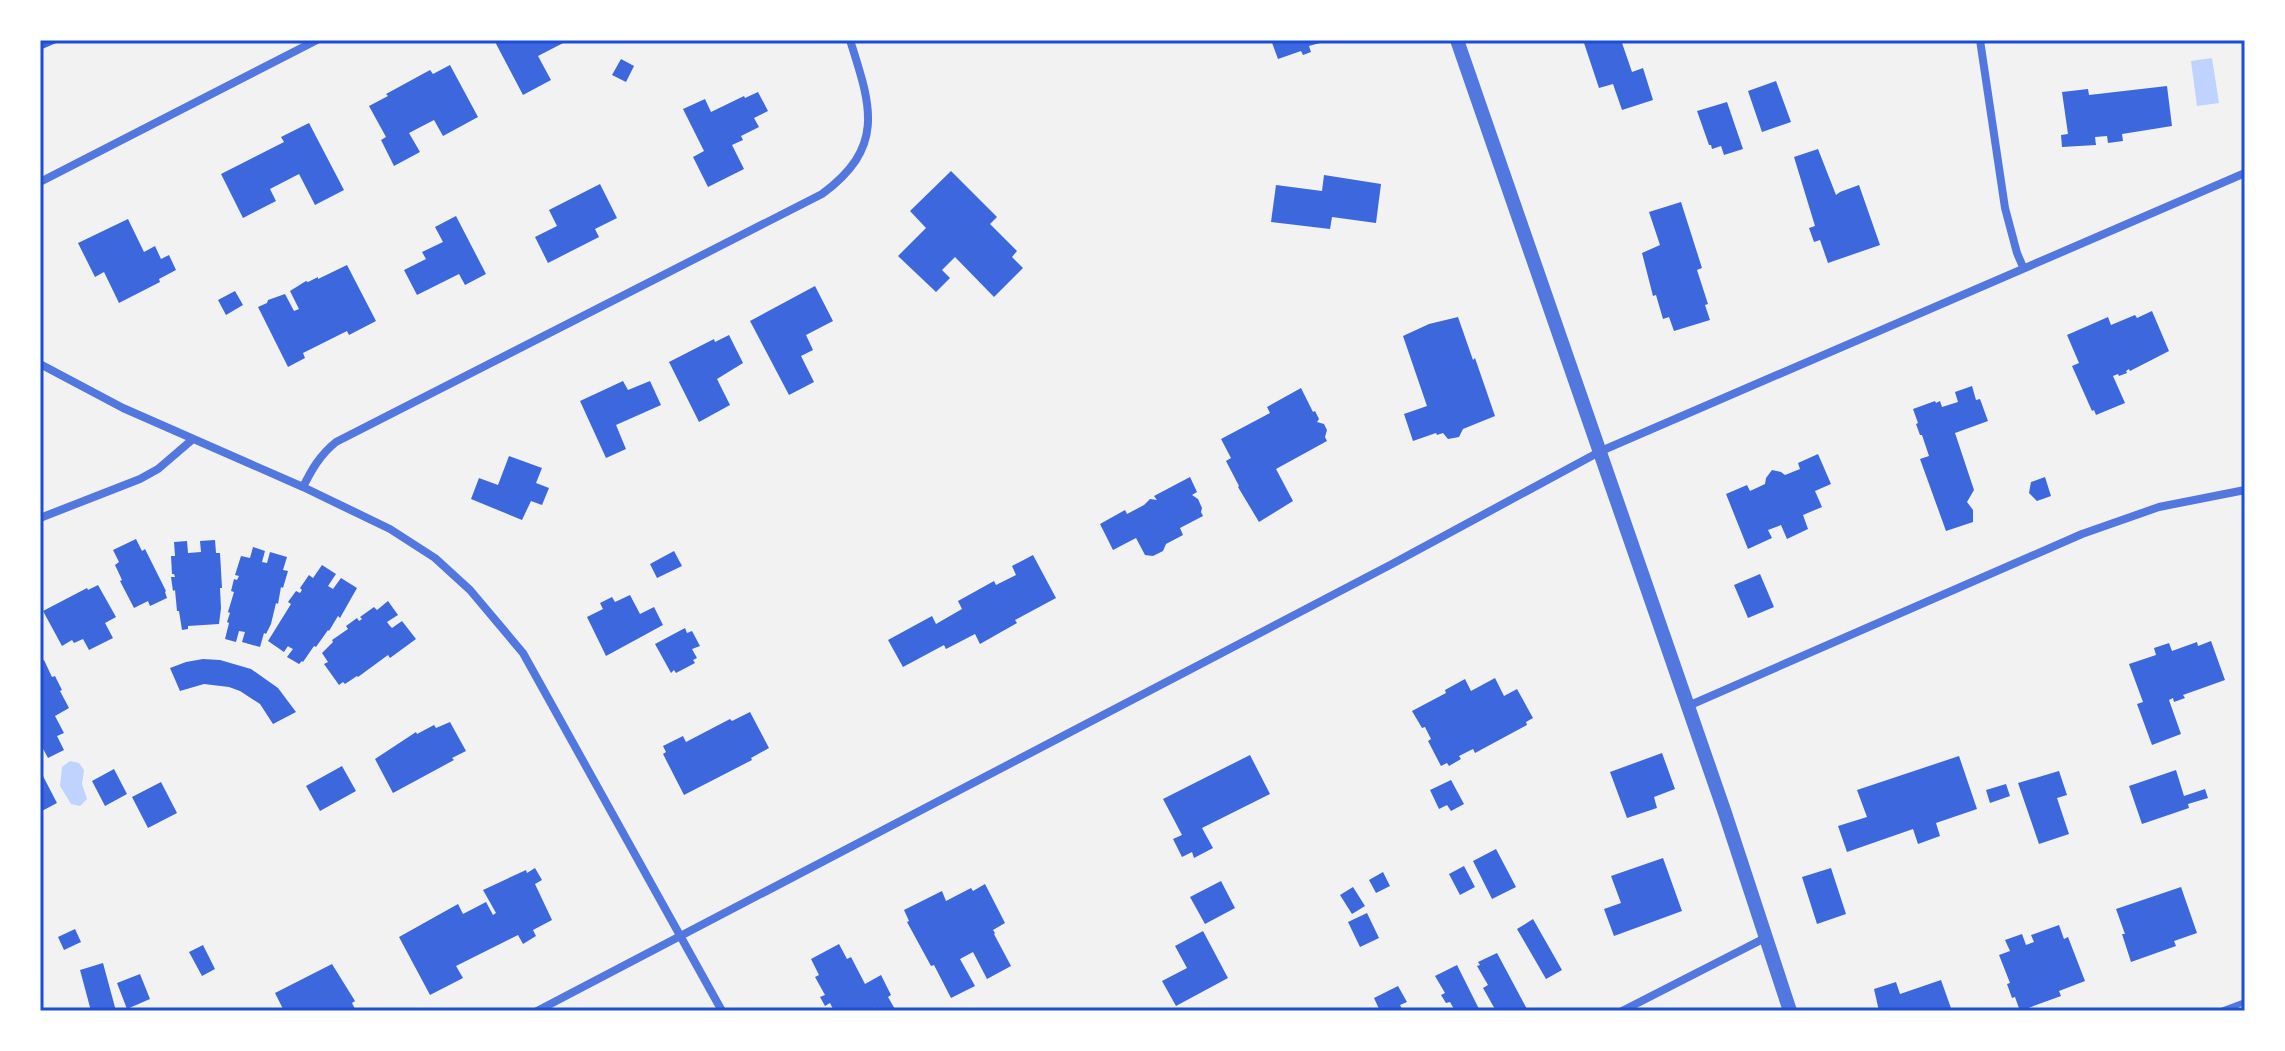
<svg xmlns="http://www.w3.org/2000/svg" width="2285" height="1051" font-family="Jost,sans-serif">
<rect width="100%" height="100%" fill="#f2f2f2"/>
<path fill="#bfd3fe" d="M2212 58 2219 103 2197 106 2191 61Z
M70 761 79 763 84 770 82 784 87 799 80 806 71 804 60 786 62 767Z"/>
<path fill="#3d67dc" d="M40 40H63L40 50Z
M494 40H569L538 56 551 80 523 95Z
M1271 40H1319L1320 43 1309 46 1311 52 1303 55 1301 51 1278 59Z
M1583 40H1621L1632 72 1643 68 1653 100 1622 110 1613 84 1599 88Z
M621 59 634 66 626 82 612 75Z
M450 65 478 117 443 136 434 120 409 133 420 152 394 166 381 140 386 137 369 106 388 96 386 94 430 70 433 74Z
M1776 81 1791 122 1762 132 1748 91Z
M2167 86 2172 126 2122 134 2123 141 2108 143 2107 136 2095 137 2096 145 2062 147 2061 135 2068 134 2062 92 2088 89 2089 95Z
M758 92 768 111 754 118 759 127 741 136 743 140 732 145 744 169 708 187 693 157 704 151 683 109 705 99 711 112 744 96 745 98Z
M1727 102 1743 149 1724 155 1721 146 1712 149 1711 145H1709L1697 111Z
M309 123 344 190 315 205 299 174 270 189 276 201 243 218 221 174 284 142 281 137Z
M1818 149 1836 195 1840 192 1859 185 1880 245 1828 263 1820 240 1814 242 1809 228 1815 226 1794 157Z
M951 171 997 217 990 224 1017 251 1012 257 1023 268 994 297 955 257 942 270 950 278 936 292 898 256 926 228 910 211Z
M1324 175 1381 184 1376 223 1332 217 1330 229 1271 222 1276 185 1322 191Z
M600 184 617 218 595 229 599 237 548 263 535 237 557 226 549 210Z
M1681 202 1702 268 1697 270 1708 304 1705 305 1710 320 1674 331 1669 317 1663 319 1656 295 1653 296 1642 253 1660 245 1649 212Z
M456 216 486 274 465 285 459 274 417 295 404 270 426 259 422 252 443 242 435 227Z
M128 219 144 252 155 246 161 259 169 255 176 270 159 279 160 282 119 303 104 272 95 277 78 243Z
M347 265 376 321 349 335 347 331 303 353 305 358 288 367 258 307 267 303 268 300 285 294 294 311 299 309 290 291 306 281 308 282 318 277V279Z
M815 286 833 321 806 335 813 350 801 356 814 382 789 395 750 321Z
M235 291 243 305 226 315 218 300Z
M2152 311 2169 351 2130 371 2129 369 2126 371 2127 373 2119 376 2118 374 2113 376 2125 403 2096 415 2094 410 2092 411 2072 366 2079 363 2067 335 2108 317 2111 325 2135 315 2137 318Z
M1458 317 1473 360 1475 358 1495 416 1463 429 1459 437 1448 439 1443 433 1437 435 1436 433 1413 441 1404 414 1427 406 1403 336 1429 324Z
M729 335 743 363 717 379 730 405 699 422 669 362 714 339 715 342Z
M623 381 628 390 650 381 661 405 616 425 626 449 606 458 580 401Z
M1972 386 1976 400 1980 399 1988 421 1955 433 1974 490 1967 502 1973 510V522L1946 531 1920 459 1929 456 1922 435H1920L1916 424 1918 423 1913 409 1935 401 1936 403 1940 401 1942 407 1958 402 1955 392Z
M1301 388 1313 412 1315 411 1319 419 1317 422 1324 424 1327 430 1325 437 1327 441 1276 469 1293 501 1259 522 1238 487 1239 486 1226 461 1231 458 1221 439 1270 413 1267 407Z
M1818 454 1831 484 1815 491 1822 507 1803 515 1808 529 1787 539 1781 525 1768 530 1772 538 1748 549 1726 494 1747 485 1750 491 1765 484 1766 478 1772 470 1781 472 1785 475 1800 469 1798 463Z
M509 456 542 468 536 483 549 488 542 505 531 501 522 520 471 499 479 478 498 485Z
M1190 477 1197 492 1192 495 1198 499 1202 508 1201 512 1203 516 1180 528 1183 535 1166 544 1163 551 1153 556 1145 555 1136 538 1113 550 1100 524 1125 510 1127 514 1144 505 1150 499 1157 500 1154 496Z
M2045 477 2051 496 2037 501 2029 493 2031 482Z
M136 539 142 551 145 549 166 591 165 592 167 598 150 606 148 601 134 608 120 581 122 580 115 565 119 562 113 550Z
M215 540 216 553H220L222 588H220L221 608 219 624 188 626V629L182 630 179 611H177L175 590 173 591 171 577H175L174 574H172L171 556H175L174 542 187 541 188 553 201 552 200 541Z
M253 547 265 551 262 562 267 563 270 552 287 557 283 570 288 571 283 588 281 587 278 604 276 603 271 624 266 634 264 633 260 647 242 642 245 632 239 631 236 642 225 639 229 623 227 622 230 613 228 612 234 592 231 591 234 579 237 580 239 576 235 575 241 556 250 558Z
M674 551 682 566 657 578 650 564Z
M1033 555 1056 598 1015 620 1017 623 980 644 975 634 946 649 944 645 903 667 888 640 932 616 936 624 962 609 958 601 994 581 996 585 1016 575 1012 566Z
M322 565 336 574 328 586 333 589 341 578 357 588 340 618 338 616 329 631 328 630 316 647 314 646 303 662 302 661 299 664 287 657 293 649 289 647 288 646 284 652 268 641 291 604 288 602 296 591 300 593 302 590 300 588 309 575 313 578Z
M1760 574 1774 607 1748 618 1734 585Z
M98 585 116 617 105 623 113 638 89 650 83 639 74 643 72 640 62 646 43 611 87 588 88 590Z
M630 595 640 614 654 607 663 625 606 656 587 617 603 609 600 603 612 597 615 602Z
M388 601 398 615 387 622 390 626 392 628 402 621 416 639 390 658 388 655 358 677 357 676 345 684 343 682 339 685 324 664 328 662 322 653 333 642 332 640 348 629 346 626 357 618 359 621 362 619 360 617 374 607 377 610Z
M685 628 687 633 692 631 700 646 692 649 697 658 693 660 695 663 676 673 674 670 671 673 655 644Z
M2211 641 2225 680 2183 695 2185 698 2174 702 2173 698 2169 700 2181 734 2152 745 2137 704 2143 702 2129 664 2156 655 2154 648 2169 643 2172 651 2197 642 2198 646Z
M203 659 220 660 251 669 278 688 296 712 273 724 260 704 240 691 229 687 204 684 180 691 170 668 186 662Z
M44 660 52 677 55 676 62 690 60 691 69 708 55 716 64 733 57 736 64 750 48 758 40 743V662Z
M1495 678 1504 696 1517 689 1533 718 1526 722 1527 725 1475 753 1473 749 1459 756 1461 759 1449 766 1447 763 1441 766 1428 741 1431 739 1425 727 1422 728 1412 711 1446 693 1445 690 1465 679 1471 691Z
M750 712 769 748 751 758 752 760 684 795 663 754 666 752 663 746 683 736 686 742 730 719 732 721Z
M450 722 466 751 452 758 454 760 393 793 375 759 416 732 417 734 434 725 436 728Z
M1662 753 1675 789 1654 797 1657 808 1627 818 1610 772Z
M1250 755 1270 794 1202 828 1213 848 1194 858 1192 852 1182 857 1173 839 1182 835 1163 799Z
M1959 756 1977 809 1936 823 1940 836 1918 844 1913 829 1847 852 1838 826 1867 817 1857 790Z
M342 766 356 791 320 811 306 786Z
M114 769 127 794 105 806 92 781Z
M2176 770 2184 796 2205 789 2208 798 2188 804 2189 808 2142 824 2129 786Z
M2059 771 2067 795 2057 798 2069 834 2039 844 2018 783Z
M43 776 57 803 40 812V777Z
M1451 780 1464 804 1451 811 1447 805 1439 809 1430 790Z
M161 782 177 813 148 828 132 797Z
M2006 784 2010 796 1990 803 1986 790Z
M1496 849 1516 887 1492 899 1473 861Z
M1663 858 1682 911 1614 936 1604 909 1621 903 1611 876Z
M1464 866 1475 887 1460 895 1449 874Z
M535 868 542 880 535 884 552 920 533 930 536 936 523 944 518 935 456 966 463 978 430 995 399 937 458 904 463 914 486 902 493 915 496 913 483 890 526 870 527 873Z
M1831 868 1846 914 1817 924 1802 877Z
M1383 872 1390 886 1376 893 1369 880Z
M1221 881 1235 908 1205 924 1190 897Z
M985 884 1005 923 993 930 995 933 994 934 1011 966 987 979 973 952 960 959 975 986 951 998 934 965 931 966 907 922 909 921 904 910 942 891 946 901 971 888 973 891Z
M1353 887 1365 906 1352 914 1340 895Z
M2181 887 2197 933 2174 941 2176 946 2131 962 2122 934H2125L2116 909Z
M1367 913 1379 938 1360 947 1348 922Z
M1533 919 1562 970 1546 979 1517 929Z
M2059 925 2064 939 2068 937 2085 981 2059 991 2061 996 2020 1011 2015 997 2012 998 2007 984 2010 983 1999 955 2010 951 2005 940 2022 934 2026 945 2034 942 2031 935Z
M75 929 81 942 64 950 58 937Z
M1203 931 1228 978 1176 1006 1162 981 1187 968 1175 946Z
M839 944 847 959 851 957 865 984 881 975 891 995 888 997 896 1011H876L874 1007V1011H834L830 1003 825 1006 820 997 825 995 815 977 819 975 811 959Z
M203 945 215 969 202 976 189 952Z
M1497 953 1528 1011H1496L1483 988 1488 985 1477 966 1480 965 1478 962Z
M103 963 116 1011H91L80 970Z
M332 964 355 1001 352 1003 356 1011H284L275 993Z
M1457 965 1480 1011H1455L1450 1002 1446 1003 1441 995 1445 993 1435 976Z
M140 974 150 999 127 1009 117 983Z
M1941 980 1952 1011H1879L1874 989 1896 982 1900 994Z
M1398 986 1407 1002 1400 1005 1403 1011H1380L1374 998Z"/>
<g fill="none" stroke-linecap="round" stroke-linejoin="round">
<path stroke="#5277de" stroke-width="6" d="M2221 1011 2245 1002"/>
<path stroke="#5277de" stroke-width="8" d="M1980 40 2005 208 2017 253 2023 267
M40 182 317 40
M40 364 123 408 303 487 390 529 435 558 470 590 523 653 722 1011
M303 487C312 469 320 455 336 442L822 194C886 147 871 106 850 40
M40 518 140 479 158 469 193 439
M1688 706 2082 534 2159 507 2245 490
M537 1011 1392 564 1601 451 2245 173
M1622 1011 1765 938"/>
<path stroke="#5277de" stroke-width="14" d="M1457 40 1725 813 1790 1011"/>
</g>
<rect width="2285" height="1051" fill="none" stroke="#ffffff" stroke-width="84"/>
<rect x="42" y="42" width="2201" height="967" fill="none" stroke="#1d4ed8" stroke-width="3"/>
</svg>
